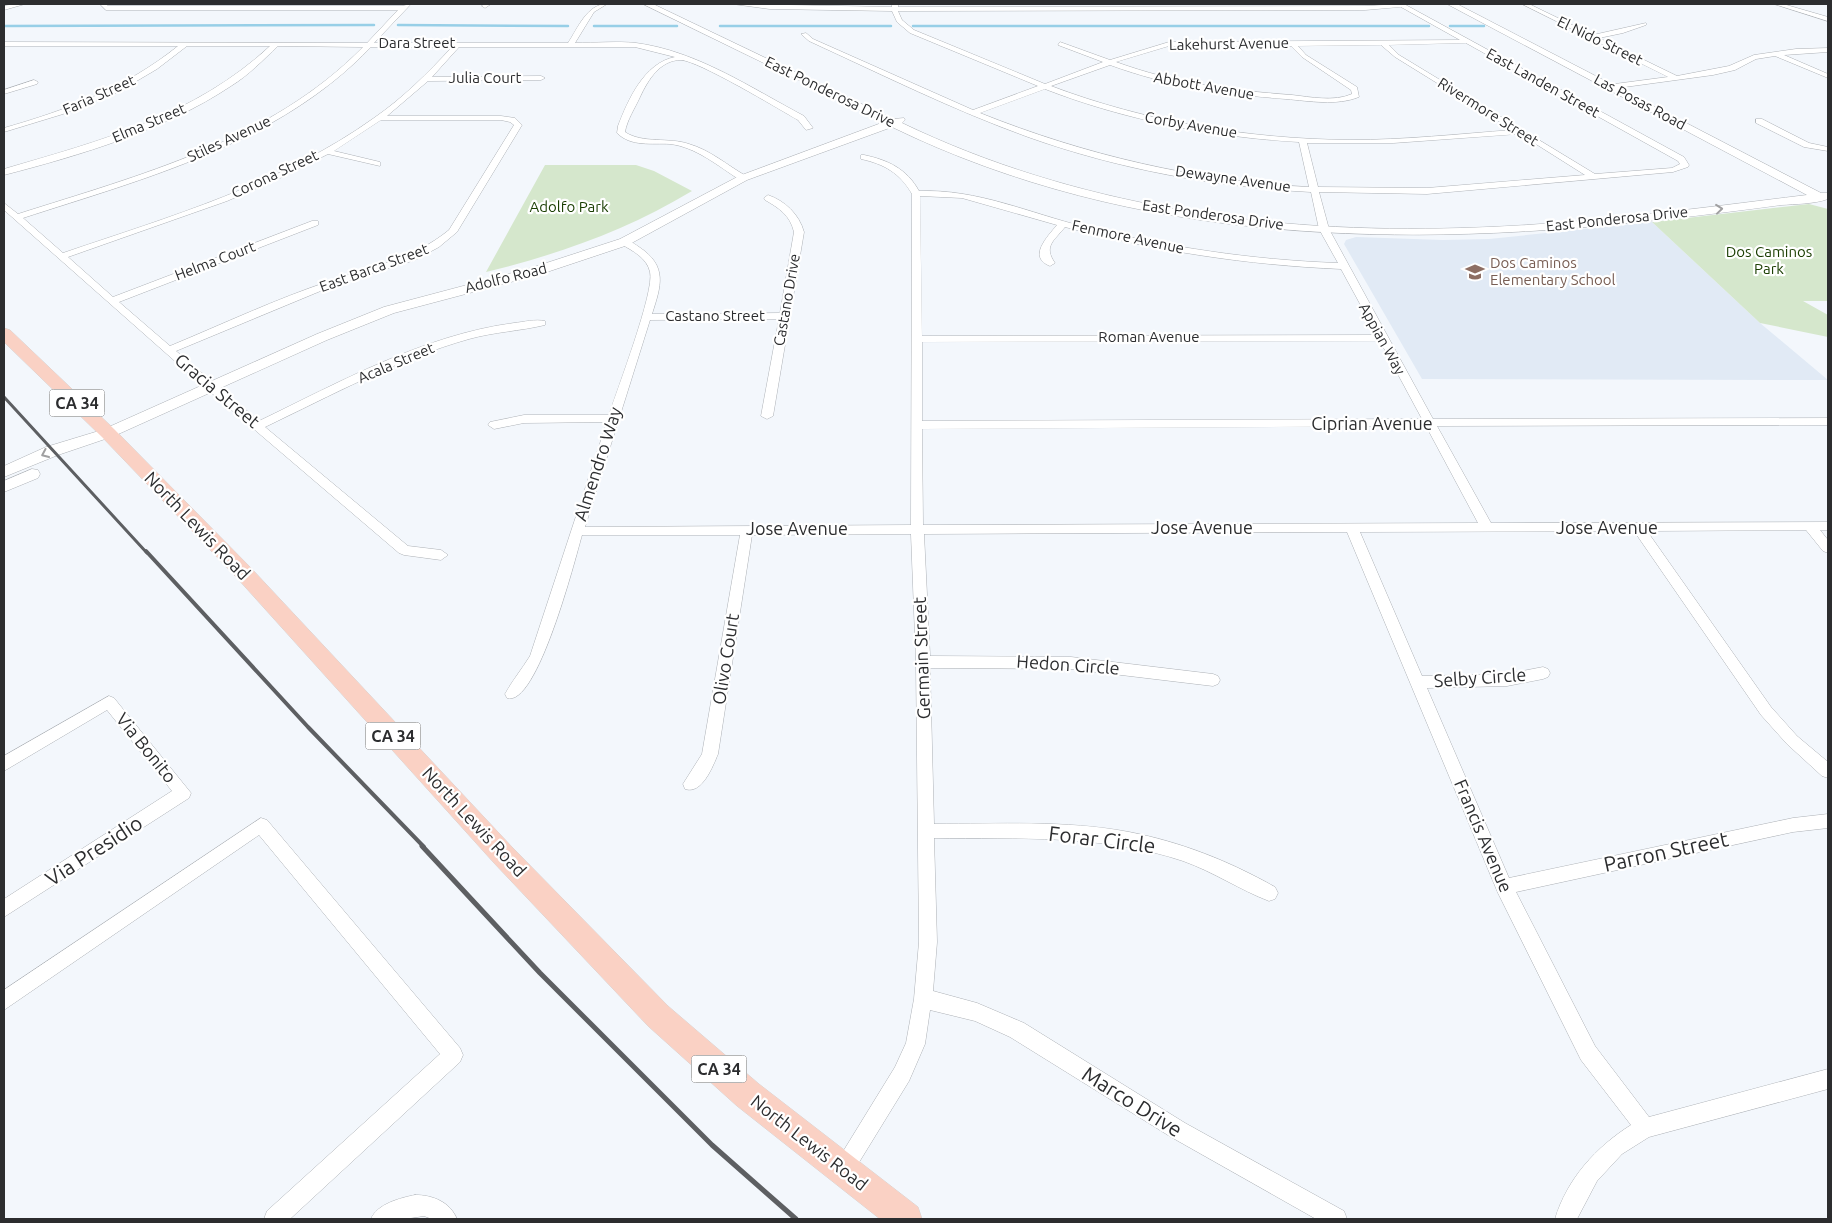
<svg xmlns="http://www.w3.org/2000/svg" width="1832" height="1223" font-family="Ubuntu,sans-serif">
<rect width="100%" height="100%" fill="#f3f7fc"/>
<path fill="#e1eaf5" d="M1652 222 1760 323 1828 380 1422 379 1344 244 1346 240 1356 237 1443 240 1489 239Z"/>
<path fill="#d5e7cc" d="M545 165H636L654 171 692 191C627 230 560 254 486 272Z
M1809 204 1828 209V301H1803L1828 315V337L1760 323 1652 222Z"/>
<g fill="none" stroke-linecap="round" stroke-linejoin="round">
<path stroke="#97cfe7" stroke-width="2.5" d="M398 25 568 26
M4 26 374 25
M594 26H677
M720 26H891
M913 26H1429
M1450 26H1484"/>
<g stroke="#adb1b6" stroke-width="1">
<path id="street" d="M15 4H25L4 10V6Z
M100 4H106L108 6H402L411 4 374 43H568C578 28 587 4 607 4L594 12 575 43C595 43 617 41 636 43 697 51 751 88 804 116L813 128 806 130 798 120C777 108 699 61 681 60 660 60 648 80 640 97 635 108 627 120 625 132 643 144 669 137 689 144 710 150 727 165 746 176V180H740C718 166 696 147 670 144 652 143 631 147 617 133L618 126C628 100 644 63 675 57L635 47H459L432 77 541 76 545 78 541 80 428 81 387 116H501L515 118 522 125 457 232 439 247 415 260 335 285 176 351 259 421C340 382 424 335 514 323 524 322 535 319 545 321V325C520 331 494 332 469 339 398 359 332 395 265 427L408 546 441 550 448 555 441 560 404 555 399 553 194 378 4 210V203L18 214C140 175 271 141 363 47L278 46C263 60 249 75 231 86 165 130 81 155 4 175V169C100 141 195 116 270 46H187L157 69 118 92 63 114 4 132V128C67 110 126 88 178 46H4V42L367 43 398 10H106ZM371 47H452C428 73 403 98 374 118 282 184 169 217 63 253L23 218C146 178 278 144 371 47ZM381 120H501L510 122 514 125 449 230C412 260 373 266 330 281 276 299 223 324 170 346L119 302 318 225V221H312L113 297 68 257 227 201 280 178 328 154 380 166V162L334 151Z
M484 4H491L485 8 482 6Z
M733 4 892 7V4H898V7L1365 6 1404 4 1684 157 1689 165 1688 167 1673 172 1427 194 1319 192 1329 229 1433 419 1828 418V425L1437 426 1491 523 1828 522V530H1820L1828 540V553L1823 551 1806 530 1647 531 1771 707 1797 736 1828 762V778L1822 776 1787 744 1761 715 1634 531 1360 532 1422 676 1507 674 1543 667 1548 669 1550 673 1548 677 1543 679 1507 686 1427 688 1509 878 1793 818 1828 814V828L1793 832 1516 892 1595 1046 1649 1117 1828 1069V1089L1649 1137 1622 1154 1597 1181 1577 1219H1555C1567 1179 1596 1147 1631 1125L1581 1060 1498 893 1347 532 924 534 930 656 1071 657 1213 674 1218 676 1220 680 1218 684 1213 686 1071 669 930 668 934 824C999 824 1065 820 1129 832 1181 842 1229 861 1275 887L1278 893 1275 899 1269 901C1240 890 1214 872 1183 861 1103 834 1018 839 934 838L937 942 933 991 977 1003 1024 1023 1185 1123 1344 1211 1347 1219H1316L1171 1137 1010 1037 975 1021 930 1010 925 1044 909 1081 850 1177 843 1180 836 1177 833 1170 836 1163 895 1067 906 1043 914 999 919 942 916 662 911 534 752 535 718 754C713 766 702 795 685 789L683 784 702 754 740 535H582C575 560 537 708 507 698L505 694C512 681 522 669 530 656L607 422 524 423 494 429 488 425 490 422 524 415H609C617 390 655 291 650 272 647 258 633 251 621 244V240C628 239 633 243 639 247 668 266 661 286 652 314L780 313 794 232C790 215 779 208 765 200L764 198 768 195C785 201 799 214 804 232L773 416 767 419 761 416 779 319 650 320 585 527 911 525 912 194C900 173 884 164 861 159V155H864C888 160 907 169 919 191 978 189 1029 213 1085 227 1168 247 1252 260 1338 263L1319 229 1311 192C1215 187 1118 169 1028 137 953 110 881 74 809 41L801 34 806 33 813 39 973 110 1038 86 910 33 897 22 892 11 770 9ZM1401 7 1460 40 1169 42 1110 60 1060 42 1058 45 1103 62 1045 84 914 30 902 20 898 11 1365 10ZM1466 43 1678 161 1680 164 1672 168 1595 174 1399 55 1389 45ZM1381 45 1395 57 1513 130C1459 134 1404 140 1350 140 1249 139 1146 122 1051 86L1110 65C1171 87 1222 94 1286 99 1310 101 1336 106 1359 97L1357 87 1306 55 1298 46ZM1169 46H1291L1302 57 1351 90 1352 94C1334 102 1310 97 1292 95 1228 90 1177 84 1116 62ZM1045 89C1125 120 1212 137 1299 142L1309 187C1196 181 1085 155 980 113ZM1520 134 1585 175 1427 188 1318 187 1307 143H1393ZM920 196 962 198 1057 225C1048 236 1027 257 1050 266L1055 263C1043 246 1054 241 1065 227 1156 251 1247 265 1341 269L1377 335 922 336ZM1380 341 1422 419 922 421V342ZM1426 426 1478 523 923 525 922 429Z
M1522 4H1529L1593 35 1646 23V25L1623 33 1599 38 1677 76 1729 66 1754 55 1796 49 1828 48V52L1784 55 1828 74V78L1775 56 1756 59 1735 70 1713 75 1610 89 1606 87 1607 85 1668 77Z
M1774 4H1783L1828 17V21Z
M34 80 38 82 37 84 4 94V90Z
M1756 119H1762L1809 143 1828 147V151L1804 147 1756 123Z
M109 696 114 698 191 793 189 798 4 917V899L172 791 107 710 4 771V756Z
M261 818 267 820 460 1048 463 1055 460 1062 290 1219H264L267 1211 440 1054 259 835 4 1010V990Z
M415 1195C433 1195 450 1202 457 1219H432L424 1216 404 1219H371C377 1204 400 1198 415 1195Z"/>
</g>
<g stroke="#adb1b6" stroke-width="1">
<path id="secondary" d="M643 4H653L893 119 904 118 905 120 902 123C1074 206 1270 234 1461 228 1577 225 1692 209 1807 195L1447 4H1457L1821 193H1828V199C1814 204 1796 204 1781 205 1743 210 1705 215 1667 219 1403 249 1135 245 892 127L747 180 628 245 541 274 394 313 327 340 114 436 58 455 4 477V466L46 447 102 430 317 334 384 307 531 268 620 239 739 176 884 122Z
M32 469 38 470 40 474 38 478 4 492V481Z"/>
</g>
<g stroke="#d5d5d5" stroke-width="1">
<path id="primary" d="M4 328 10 330 114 429 251 568 512 847 668 1006 759 1084 918 1207 922 1219H880L737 1106 648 1026 494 863 237 578 102 437 4 342Z"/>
</g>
<use href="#street" fill="#fff" fill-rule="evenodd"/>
<use href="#secondary" fill="#fff" fill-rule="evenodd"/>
<use href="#primary" fill="#fad1c4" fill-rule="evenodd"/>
<path stroke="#5d5f62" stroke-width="3" d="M4 397 147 553"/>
<path stroke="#5d5f62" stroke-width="4" d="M146 551 308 727 424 847"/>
<path stroke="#5d5f62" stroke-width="5" d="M422 846 540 973 712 1145 796 1219"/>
</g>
<defs><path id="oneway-chevron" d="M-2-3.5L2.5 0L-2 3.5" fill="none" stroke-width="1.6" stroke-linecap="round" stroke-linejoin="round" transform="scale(1.25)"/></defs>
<g stroke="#a0a0a1">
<use href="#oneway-chevron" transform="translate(1719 209) rotate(-6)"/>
<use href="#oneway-chevron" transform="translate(45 454) rotate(156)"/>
</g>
<defs>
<g id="school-bare" transform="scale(1.5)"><path d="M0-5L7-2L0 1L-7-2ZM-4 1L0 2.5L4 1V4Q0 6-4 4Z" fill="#8d6e63" stroke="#fff" stroke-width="2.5" paint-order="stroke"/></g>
</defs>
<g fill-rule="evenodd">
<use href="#school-bare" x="1475" y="272"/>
</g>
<g text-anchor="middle" stroke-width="4.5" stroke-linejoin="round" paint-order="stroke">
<g font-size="15" fill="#2c2d2f" stroke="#fff">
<text transform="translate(1600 41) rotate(26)" y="5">El Nido Street</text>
<text x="417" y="48">Dara Street</text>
<text transform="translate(1229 44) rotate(-1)" y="5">Lakehurst Avenue</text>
<text x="485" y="83">Julia Court</text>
<text transform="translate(1543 83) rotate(29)" y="5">East Landen Street</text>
<text transform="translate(1204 86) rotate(10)" y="5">Abbott Avenue</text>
<text transform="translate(830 92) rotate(26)" y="5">East Ponderosa Drive</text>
<text transform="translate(99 95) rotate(-24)" y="5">Faria Street</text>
<text transform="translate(1640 102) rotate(28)" y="5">Las Posas Road</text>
<text transform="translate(1488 112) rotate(32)" y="5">Rivermore Street</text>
<text transform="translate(149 123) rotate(-23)" y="5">Elma Street</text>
<text transform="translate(1191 125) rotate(10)" y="5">Corby Avenue</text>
<text transform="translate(229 139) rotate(-25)" y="5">Stiles Avenue</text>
<text transform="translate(275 174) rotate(-25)" y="5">Corona Street</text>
<text transform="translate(1233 179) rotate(8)" y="5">Dewayne Avenue</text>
<text transform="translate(1213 215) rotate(8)" y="5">East Ponderosa Drive</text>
<text transform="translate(1617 219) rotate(-6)" y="5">East Ponderosa Drive</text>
<text transform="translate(1128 237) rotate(12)" y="5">Fenmore Avenue</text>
<text transform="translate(215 261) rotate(-21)" y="5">Helma Court</text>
<text transform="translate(374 268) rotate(-20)" y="5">East Barca Street</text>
<text transform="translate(506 278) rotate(-14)" y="5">Adolfo Road</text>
<text transform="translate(787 300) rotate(-80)" y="5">Castano Drive</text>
<text x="715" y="321">Castano Street</text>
<text x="1149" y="342">Roman Avenue</text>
<text transform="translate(1382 339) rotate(61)" y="5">Appian Way</text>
<text transform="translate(396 363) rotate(-23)" y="5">Acala Street</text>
</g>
<g font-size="15" fill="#193d00" stroke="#fff">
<text x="569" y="212">Adolfo Park</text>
<text x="1769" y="257">Dos Caminos<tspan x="1769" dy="17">Park</tspan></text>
</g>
<g font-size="15" fill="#785e54" stroke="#fff" text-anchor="start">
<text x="1490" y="268">Dos Caminos<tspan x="1490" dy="17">Elementary School</tspan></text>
</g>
<g fill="#fff" stroke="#6b6c6d" stroke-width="1">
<rect x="49.5" y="389.5" width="55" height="27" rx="4"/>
<rect x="365.5" y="722.5" width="55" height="27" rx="4"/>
<rect x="691.5" y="1055.5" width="55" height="27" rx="4"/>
</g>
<g font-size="16" font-weight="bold" fill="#2c2d2f">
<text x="77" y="409">CA 34</text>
<text x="393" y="742">CA 34</text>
<text x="719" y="1075">CA 34</text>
</g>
<g font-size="18" fill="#2c2d2f" stroke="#fff">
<text transform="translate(217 391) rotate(40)" y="6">Gracia Street</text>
<text x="1372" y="430">Ciprian Avenue</text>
<text transform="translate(598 464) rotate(-72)" y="6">Almendro Way</text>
<text transform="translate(197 526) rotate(46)" y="6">North Lewis Road</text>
<text x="1202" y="534">Jose Avenue</text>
<text x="1607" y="534">Jose Avenue</text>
<text x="797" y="535">Jose Avenue</text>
<text transform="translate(922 658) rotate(-92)" y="6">Germain Street</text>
<text transform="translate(726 659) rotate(-81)" y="6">Olivo Court</text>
<text transform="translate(1068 665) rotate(4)" y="6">Hedon Circle</text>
<text transform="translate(1480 678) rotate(-4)" y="6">Selby Circle</text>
<text transform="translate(146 748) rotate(51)" y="6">Via Bonito</text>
<text transform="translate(474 822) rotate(47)" y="6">North Lewis Road</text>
<text transform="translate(1483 836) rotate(67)" y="6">Francis Avenue</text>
<text transform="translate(809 1143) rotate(38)" y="6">North Lewis Road</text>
</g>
<g font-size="21" fill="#2c2d2f" stroke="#fff">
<text transform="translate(1102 840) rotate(7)" y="7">Forar Circle</text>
<text transform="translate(94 851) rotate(-33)" y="7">Via Presidio</text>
<text transform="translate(1666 852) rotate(-12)" y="7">Parron Street</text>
<text transform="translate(1132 1102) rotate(32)" y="7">Marco Drive</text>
</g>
</g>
<rect width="1832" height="1223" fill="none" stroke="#2c2d2f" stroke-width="10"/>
</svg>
